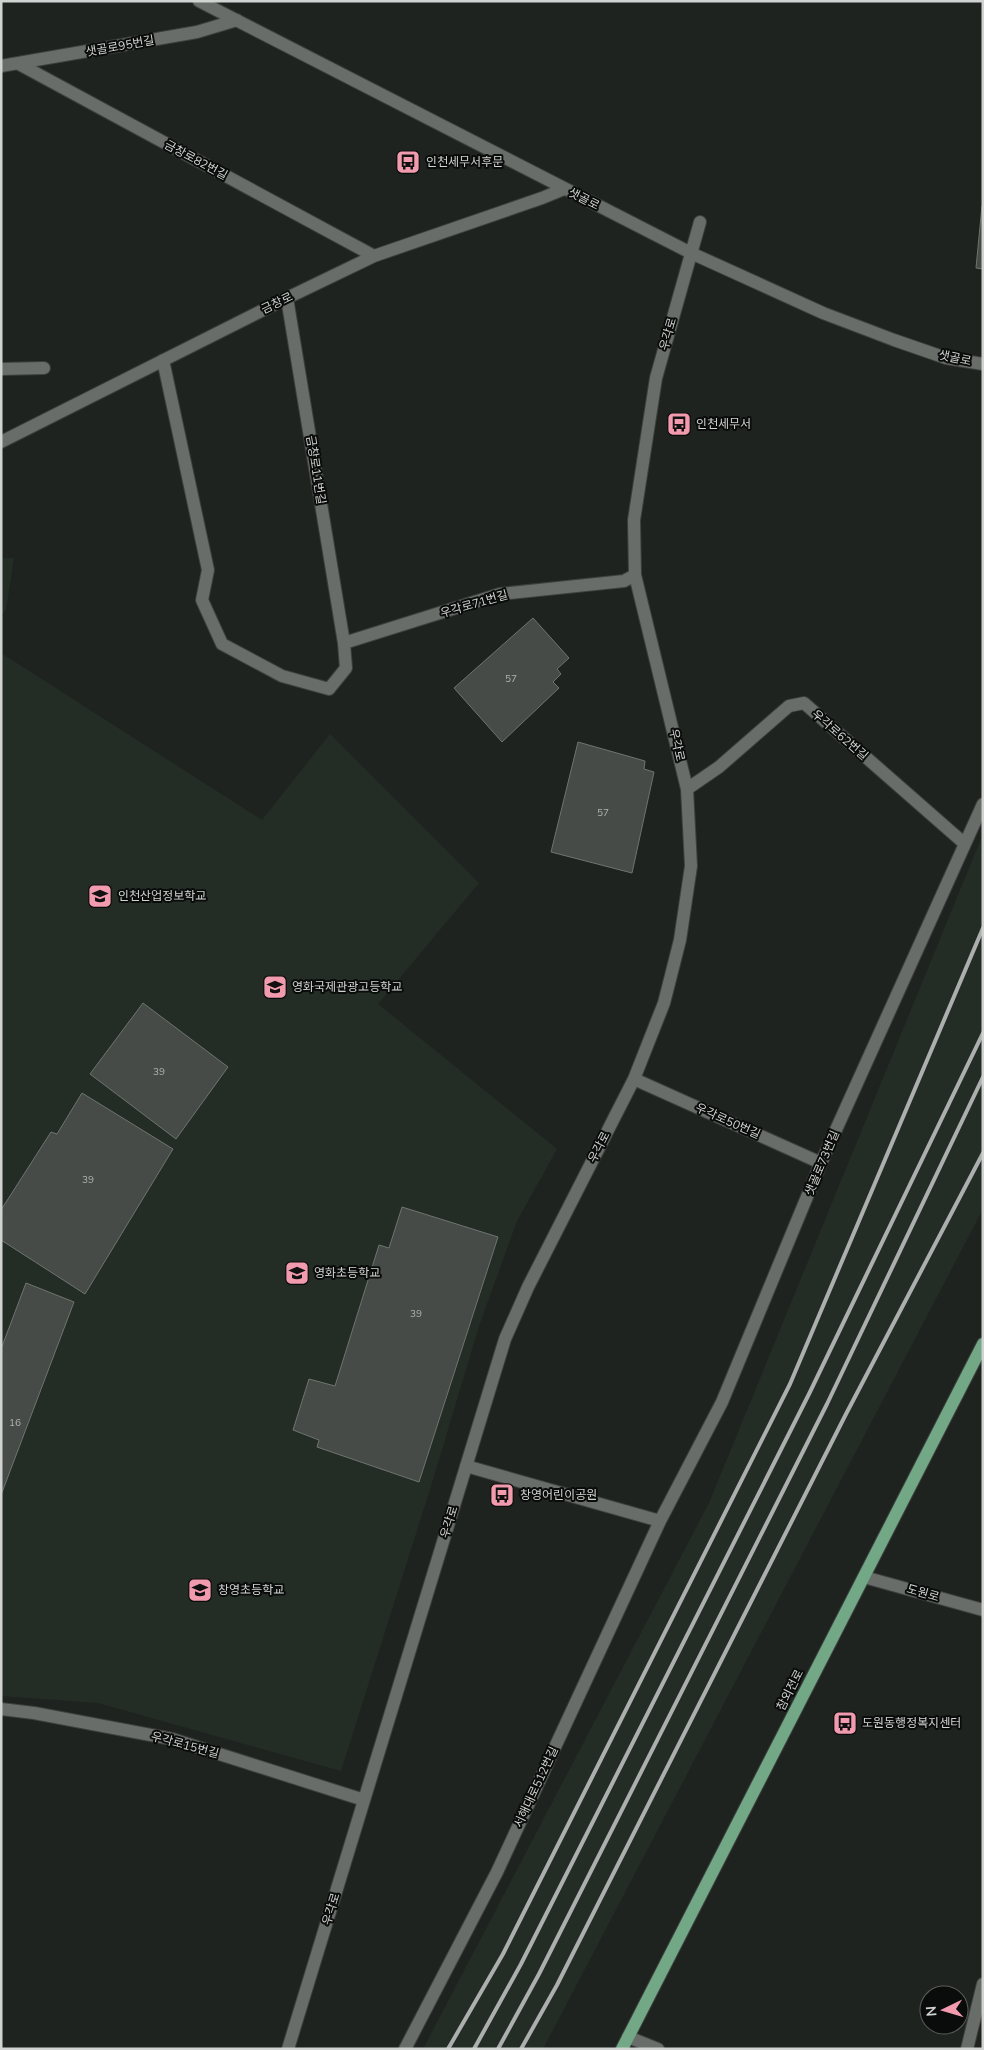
<svg xmlns="http://www.w3.org/2000/svg" width="984" height="2050" font-family="'Nunito Sans','Noto Sans KR',sans-serif">
<rect width="100%" height="100%" fill="#1f2320"/>
<path fill="#232d26" d="M1 558H14L6 610 1 615Z
M1 653 262 820 330 734 479 883 378 1004 557 1149 517 1221 479 1326 432 1483 341 1771 98 1703 1 1696Z
M983 834V1209L543 2049H423L709 1503Z"/>
<path fill="#474b48" stroke="#6f7470" d="M982 206 983 207V269L976 268Z
M533 618 569 658 557 669 561 674 553 682 559 688 502 742 454 688Z
M578 742 645 761 644 769 654 772 632 873 551 852Z
M143 1003 228 1067 176 1139 90 1074Z
M82 1093 173 1149 85 1294 1 1240V1210L51 1132 57 1134Z
M402 1207 498 1237 419 1482 317 1447 319 1440 293 1430 309 1379 335 1386 379 1245 389 1248Z
M26 1283 74 1302 1 1495V1349Z"/>
<g fill="none" stroke-linecap="round" stroke-linejoin="round">
<g stroke="#3d403e" stroke-width="14">
<path id="minor" d="M199 1 691 253 823 313 894 340 946 358 983 364
M19 64 374 256
M1 66 197 32 237 20
M163 360 208 570 202 600 222 644 282 676 329 689 346 668 344 643 287 298
M1 369 44 368
M1 442 287 298 374 256 542 198 564 189
M344 643 500 594 624 581 635 575
M687 789 719 767 789 706 804 703 965 844
M634 1079 821 1163
M466 1466 660 1521
M864 1577 983 1610
M1 1709 34 1713 172 1739 364 1800
M628 2037 658 2049
M288 2049 505 1339 528 1287 634 1079 664 1003 680 940 691 866 687 789 635 575 634 520 656 378 700 222
M405 2049 497 1872 660 1521 722 1402 821 1163 983 804
M967 2049 983 1984"/>
</g>
<g stroke="#3d403e" stroke-width="14">
<path id="major" d="M622 2049 983 1344"/>
</g>
<use href="#minor" stroke="#686d69" stroke-width="12"/>
<use href="#major" stroke="#72a886" stroke-width="12"/>
<path stroke="#acafad" stroke-width="4" d="M448 2049 503 1954 790 1384 983 928
M474 2049 521 1964 809 1394 983 1033
M498 2049 539 1974 827 1404 983 1077
M521 2049 557 1985 846 1414 983 1153"/>
</g>
<defs>
<g id="bus-square" transform="scale(1.25)"><rect x="-9" y="-9" width="18" height="18" rx="4" fill="#f29aae" stroke="#0a0c0b"/><path d="M-5-6H5V4H4V6H2V4H-2V6H-4V4H-5ZM-3.5-4V0h7V-4ZM-3.5 1.2v1.5H-2V1.2ZM2 1.2v1.5H3.5V1.2Z" fill="#111"/></g>
<g id="school-square" transform="scale(1.25)"><rect x="-9" y="-9" width="18" height="18" rx="4" fill="#f29aae" stroke="#0a0c0b"/><path d="M0-5L7-2L0 1L-7-2ZM-4 1L0 2.5L4 1V4Q0 6-4 4Z" fill="#111"/></g>
</defs>
<g fill-rule="evenodd">
<use href="#bus-square" x="408" y="162"/>
<use href="#bus-square" x="679" y="424"/>
<use href="#school-square" x="100" y="896"/>
<use href="#school-square" x="275" y="987"/>
<use href="#school-square" x="297" y="1273"/>
<use href="#bus-square" x="502" y="1495"/>
<use href="#school-square" x="200" y="1590"/>
<use href="#bus-square" x="845" y="1723"/>
</g>
<g text-anchor="middle" stroke-width="4" stroke-linejoin="round" paint-order="stroke">
<g font-size="10" fill="#aeb1af">
<text x="511" y="682">57</text>
<text x="603" y="816">57</text>
<text x="159" y="1075">39</text>
<text x="88" y="1183">39</text>
<text x="416" y="1317">39</text>
<text x="15" y="1426">16</text>
</g>
<g font-size="12" fill="#d0d3d1" stroke="#0a0c0b">
<text transform="translate(120 46) rotate(-10)" y="4">샛골로95번길</text>
<text transform="translate(196 160) rotate(28)" y="4">금창로82번길</text>
<text transform="translate(584 199) rotate(27)" y="4">샛골로</text>
<text transform="translate(277 303) rotate(-26)" y="4">금창로</text>
<text transform="translate(668 334) rotate(-74)" y="4">우각로</text>
<text transform="translate(955 358) rotate(12)" y="4">샛골로</text>
<text transform="translate(316 470) rotate(81)" y="4">금창로11번길</text>
<text transform="translate(474 604) rotate(-16)" y="4">우각로71번길</text>
<text transform="translate(840 735) rotate(41)" y="4">우각로62번길</text>
<text transform="translate(677 745) rotate(77)" y="4">우각로</text>
<text transform="translate(728 1121) rotate(24)" y="4">우각로50번길</text>
<text transform="translate(599 1147) rotate(-63)" y="4">우각로</text>
<text transform="translate(822 1163) rotate(-67)" y="4">샛골로73번길</text>
<text transform="translate(449 1522) rotate(-73)" y="4">우각로</text>
<text transform="translate(923 1593) rotate(16)" y="4">도원로</text>
<text transform="translate(790 1690) rotate(-63)" y="4">참외전로</text>
<text transform="translate(185 1745) rotate(15)" y="4">우각로15번길</text>
<text transform="translate(536 1787) rotate(-65)" y="4">서해대로512번길</text>
<text transform="translate(331 1909) rotate(-73)" y="4">우각로</text>
</g>
<g font-size="12" fill="#d0d3d1" stroke="#0a0c0b" text-anchor="start">
<text x="426" y="166">인천세무서후문</text>
<text x="696" y="428">인천세무서</text>
<text x="118" y="900">인천산업정보학교</text>
<text x="292" y="991">영화국제관광고등학교</text>
<text x="314" y="1277">영화초등학교</text>
<text x="520" y="1499">창영어린이공원</text>
<text x="218" y="1594">창영초등학교</text>
<text x="862" y="1727">도원동행정복지센터</text>
</g>
</g>
<rect width="984" height="2050" fill="none" stroke="#d0d3d1" stroke-width="5"/>
<g transform="translate(944 2010) rotate(265)"><circle r="24" fill="#0a0c0b" stroke="#595c5a"/>
<path d="M0-4L9 19L0 12L-9 19Z" fill="#f29aae"/>
<text y="-8" font-size="14" font-weight="bold" text-anchor="middle" fill="#d0d3d1">N</text>
</g>
</svg>
